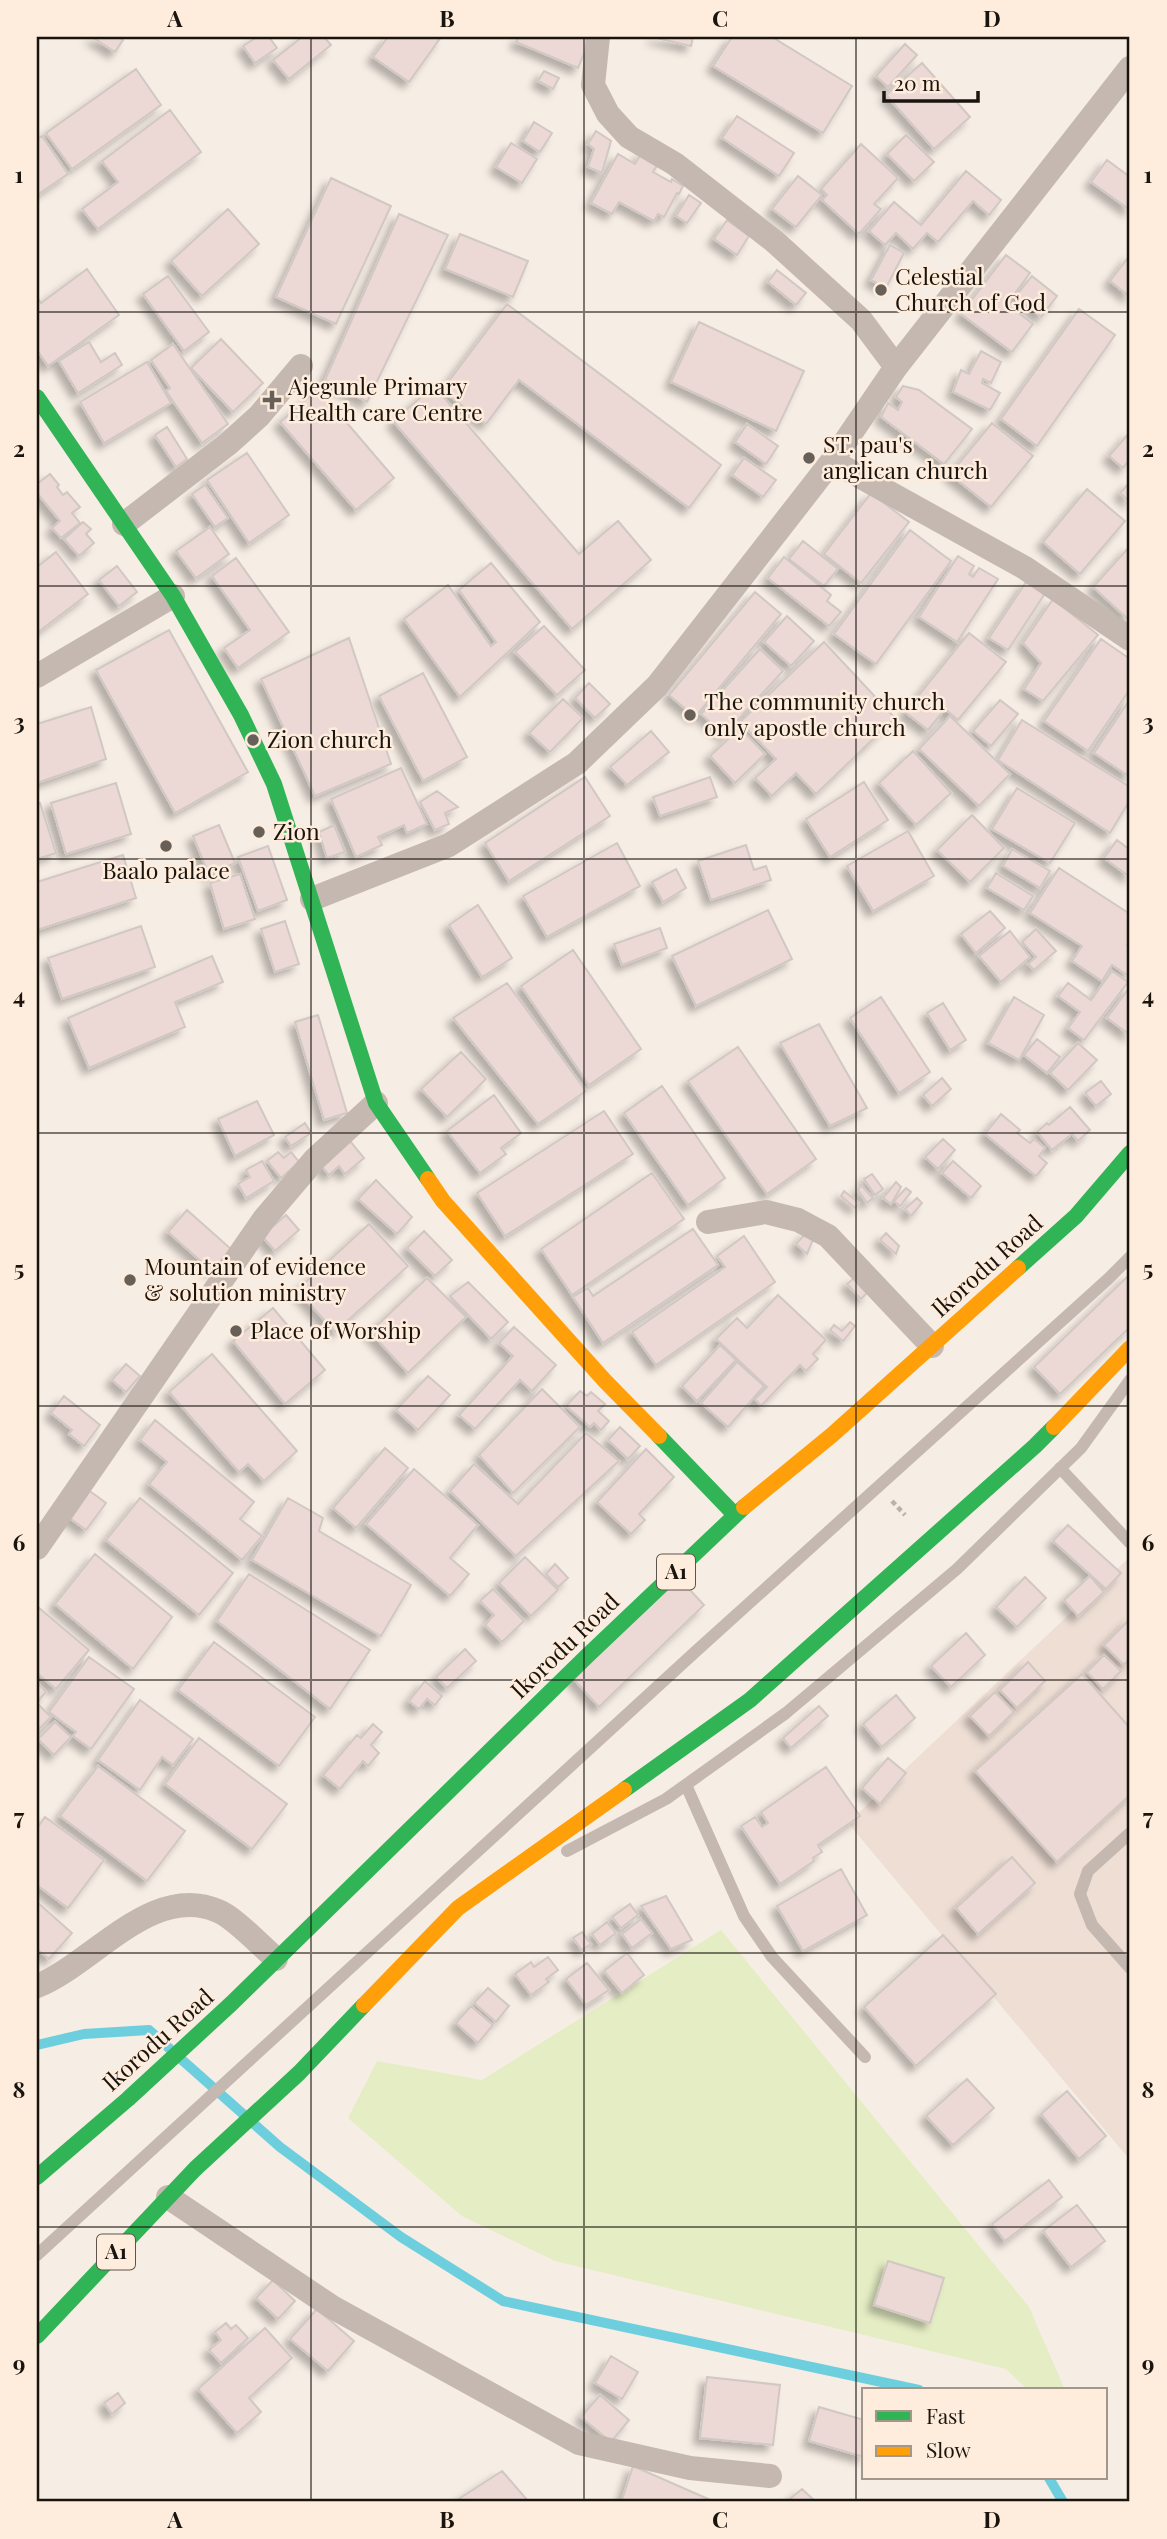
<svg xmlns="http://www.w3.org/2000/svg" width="1167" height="2539" font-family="'Playfair Display',serif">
<defs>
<filter id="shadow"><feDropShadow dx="-6" dy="6" stdDeviation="3.5" flood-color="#0004"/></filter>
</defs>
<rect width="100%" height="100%" fill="#f6ede4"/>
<path fill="#eeded4" d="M1130 1557V2160L848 1823Z"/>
<path fill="#e5edc4" d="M721 1930 1029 2307 1065 2390H1028L1006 2369 555 2261 462 2216 348 2118 377 2061 482 2080Z"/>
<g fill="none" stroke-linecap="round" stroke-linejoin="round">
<path stroke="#6dcfde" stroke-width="10" d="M37 2045 84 2034 149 2030 170 2049
M181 2059 243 2114
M254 2124 280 2147 401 2237 503 2301 919 2390
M1049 2478 1063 2502"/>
</g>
<path fill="#ecd8d4" stroke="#d1c8c4" stroke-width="2" filter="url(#shadow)" d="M92 37H118L123 40 115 52Z
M257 37H269L277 48 255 63 243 46Z
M302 37H324L331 45 289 79 273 60Z
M388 37H441L409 82 373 57Z
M519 37H583L590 40 578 68 516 42Z
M652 37H693L691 46Z
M732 37H772L852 86 823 133 713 66Z
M905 44 917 55 888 87 876 76Z
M922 63 970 117 934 149 886 95Z
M136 69 161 105 72 169 46 133Z
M544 71 559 78 553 89 538 81Z
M170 110 201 152 98 229 82 209 118 182 102 161Z
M737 116 794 153 779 176 722 138Z
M534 122 552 133 540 152 523 141Z
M596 131 611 141 602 173 588 167 594 149 588 144Z
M906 135 934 162 914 181 887 154Z
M42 136 68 174 37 195V139Z
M511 143 537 159 522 183 496 167Z
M861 144 898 178 874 204 881 209 859 234 822 200 827 195 821 189Z
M642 152 659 162 653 172 671 182 672 179 683 186 679 194 677 193 664 217 658 214 654 221 619 202 612 214 591 203 618 154 635 164Z
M1107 160 1130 177V210L1091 182Z
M966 171 1001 200 989 215 973 201 938 242 927 233 913 249 896 233 885 245 869 231 894 202 921 225Z
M798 176 822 195 796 227 772 209Z
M331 178 391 206 336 324 276 297Z
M689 195 701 203 687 223 676 216Z
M228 209 259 244 202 296 171 261Z
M399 214 448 235 367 402 325 380Z
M727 220 749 236 737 255 714 239Z
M460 234 528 261 513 297 445 269Z
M890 245 904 253 886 288 871 280Z
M1006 255 1030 273 1007 304 1033 324 1012 352 961 314Z
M1130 255V297L1110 281Z
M87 269 119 315 48 366 37 350V297L41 303Z
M777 270 806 293 796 305 768 282Z
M168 276 209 332 184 351 143 294Z
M1032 276 1057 296 1041 317 1016 296Z
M507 304 721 465 689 508 519 380 486 424 442 390Z
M1079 309 1115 335 1037 446 1001 419Z
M699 322 804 371 776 431 671 382Z
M221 339 263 383 233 412 191 368Z
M89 342 101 362 115 353 122 365 78 393 59 361Z
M173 344 228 424 202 443 166 391 170 388 151 360Z
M981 351 1001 362 991 383 983 379 982 383 1000 393 990 410 953 392 961 370 969 374Z
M147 362 171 403 104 443 80 402Z
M434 386 579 554 618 521 651 560 572 629 393 421Z
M903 386 919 390 972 429 944 464 881 417 888 403 898 410 902 402 896 397Z
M318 389 394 478 356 510 280 422Z
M992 423 1033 456 991 507 950 474Z
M747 424 778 446 766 464 735 442Z
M167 427 187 459 176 467 155 435Z
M1130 432V459L1123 468 1109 456Z
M247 453 289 515 249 543 207 480Z
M744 458 776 480 763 497 732 475Z
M50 474 59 485 57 487 63 495 67 492 80 507 72 513 80 523 61 538 52 528 60 521 37 493V484Z
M1130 482V502L1120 493Z
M205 485 228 518 215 527 192 494Z
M1087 489 1125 521 1080 574 1043 542Z
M871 493 909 522 861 583 824 554Z
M83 522 91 529 86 534 94 543 79 556 64 539Z
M210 527 229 554 196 578 176 551Z
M910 530 951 561 876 664 834 634Z
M803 541 838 569 824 586 789 559Z
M1130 546V621L1093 587Z
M56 552 88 594 37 633V567Z
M958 556 974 566 969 574 973 577 979 568 998 579 957 642 919 617Z
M784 557 831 595 827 601 841 612 829 626 768 578Z
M236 558 289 632 238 668 224 648 250 630 212 576Z
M491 563 540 622 460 697 404 619 448 585 491 646 496 642 459 590Z
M117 566 137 592 119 606 99 580Z
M1026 582 1046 592 1008 650 989 638Z
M755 592 781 614 695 717 669 695Z
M1053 599 1098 635 1043 701 1024 689 1041 663 1023 643Z
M787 616 814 641 791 666 764 642Z
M544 626 585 670 557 695 515 652Z
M169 630 248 772 175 813 96 670Z
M969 633 1006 662 958 720 945 709 928 730 905 712Z
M349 638 391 764 315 796 261 679Z
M1101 639 1130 659V689L1088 751 1044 721Z
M824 642 895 718 816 794 796 773 772 796 755 778 776 759 740 722Z
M760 649 783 671 724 735 701 714Z
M423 673 467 757 423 781 379 696Z
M589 683 610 704 595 718 575 698Z
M563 699 583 718 550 752 529 733Z
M1130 699V777L1094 753Z
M1000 700 1018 714 991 746 973 731Z
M91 707 106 759 37 783V724Z
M950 716 1010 774 979 806 919 749Z
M1022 720 1130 787V800L1110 833 998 760Z
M740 728 765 754 735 783 710 756Z
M651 731 669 752 627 785 610 767Z
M913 751 951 793 916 825 879 783Z
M401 768 427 824 407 833 404 825 378 837 382 845 356 857 331 799Z
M585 777 610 816 509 881 485 843Z
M710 777 717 797 660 816 653 797Z
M864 782 888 820 830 857 806 819Z
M116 783 131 834 66 854 51 803Z
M1017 788 1075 823 1050 863 992 829Z
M437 791 458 807 445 813 449 824 435 830 420 802Z
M40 803 56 853 37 859V804Z
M972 815 1004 848 970 882 937 850Z
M219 825 235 863 209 875 193 836Z
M334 825 345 852 327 858 319 832Z
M908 831 934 876 873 911 847 866Z
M1117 840 1130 850V877L1104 858Z
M617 843 640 886 547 937 523 896Z
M746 845 754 870 766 866 771 880 711 900 698 861Z
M268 846 287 900 258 911 238 857Z
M1012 849 1050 871 1040 888 1003 866Z
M123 855 136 898 37 930V882Z
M1059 868 1130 914V940L1127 945 1130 947V977L1112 965 1102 981 1072 961 1082 946 1030 913Z
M676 869 686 888 663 902 652 882Z
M996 873 1033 896 1024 910 987 888Z
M240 874 255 919 224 929 210 883Z
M478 905 512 958 482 977 449 925Z
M768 910 792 959 696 1006 672 956Z
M990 911 1005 928 976 953 961 934Z
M285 921 299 964 275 972 261 929Z
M141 926 155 967 62 999 48 958Z
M660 928 667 948 622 965 614 944Z
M1036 929 1056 951 1034 970 1028 964 1036 957 1022 942Z
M1010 931 1030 957 1001 982 979 956Z
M573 950 641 1049 589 1085 521 986Z
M212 956 223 982 175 1002 185 1027 89 1068 68 1018Z
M1112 971 1128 982 1084 1040 1068 1028 1080 1012 1058 996 1068 983 1091 1000Z
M507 983 586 1091 538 1124 453 1018Z
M1129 988 1130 989V1035L1107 1018Z
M881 997 930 1072 899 1093 850 1018Z
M1014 997 1044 1015 1019 1060 988 1043Z
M943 1003 966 1040 950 1050 927 1013Z
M318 1015 347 1113 324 1120 295 1022Z
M819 1024 867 1108 830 1126 780 1043Z
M1037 1039 1060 1057 1047 1073 1024 1055Z
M1078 1043 1097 1060 1068 1090 1050 1073Z
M738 1047 816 1159 767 1194 688 1081Z
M461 1052 486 1079 447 1117 421 1089Z
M942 1078 951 1089 932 1106 923 1095Z
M1101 1081 1111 1094 1096 1106 1085 1093Z
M662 1086 725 1178 688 1205 624 1113Z
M494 1095 521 1133 501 1148 506 1154 480 1173 447 1131Z
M257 1101 274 1135 235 1156 218 1119Z
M1070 1107 1090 1130 1078 1141 1072 1134 1052 1150 1037 1132 1047 1123 1049 1125Z
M604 1111 633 1154 505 1236 477 1193Z
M1001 1114 1020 1130 1017 1133 1030 1143 1034 1139 1045 1148 1039 1156 1047 1163 1036 1176 985 1134Z
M305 1123 311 1133 291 1146 285 1137Z
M943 1139 955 1150 938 1169 925 1157Z
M350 1141 364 1158 345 1174 339 1166 329 1175 321 1165Z
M278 1152 284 1158 291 1152 299 1162 281 1178 267 1161Z
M262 1161 274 1181 246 1198 238 1184 250 1177 246 1170Z
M953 1161 981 1186 971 1198 942 1173Z
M652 1173 684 1219 572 1295 541 1249Z
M872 1174 883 1189 875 1195 864 1179Z
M376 1180 412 1217 397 1234 358 1199Z
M896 1182 901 1187 891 1204 883 1198Z
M861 1185 873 1198 867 1203 858 1190Z
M906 1188 911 1192 900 1206 894 1201Z
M844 1191 859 1203 855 1208 841 1196Z
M917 1198 922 1203 911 1216 905 1209Z
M187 1210 231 1249 212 1271 168 1232Z
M286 1215 299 1230 275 1251 262 1236Z
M369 1224 408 1266 335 1332 297 1290Z
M693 1229 718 1265 603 1343 573 1297 588 1288 593 1296Z
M424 1231 452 1260 435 1276 407 1248Z
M807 1232 814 1237 807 1254 796 1244Z
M886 1233 899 1246 896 1254 880 1240Z
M744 1236 775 1282 656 1365 632 1332 725 1267 717 1256Z
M1130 1274V1327L1060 1394 1034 1367Z
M427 1278 466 1317 408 1373 370 1332Z
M854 1278 868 1292 861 1299 847 1284Z
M468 1282 508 1322 491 1339 450 1296Z
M778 1295 826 1340 813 1354 818 1359 806 1371 800 1365 761 1406 755 1399 767 1387 716 1339 737 1318 747 1328Z
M273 1308 325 1370 285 1404 233 1341Z
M850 1322 855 1326 843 1341 830 1330 834 1325 842 1331Z
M514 1327 556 1365 532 1391 520 1380 475 1429 459 1415 513 1356 499 1343Z
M720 1345 736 1360 697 1401 682 1386Z
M212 1354 297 1451 264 1481 248 1464 239 1472 169 1392Z
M737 1362 764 1386 728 1427 701 1403Z
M126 1364 140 1376 126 1392 112 1380Z
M428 1376 450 1395 418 1430 396 1410Z
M542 1389 580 1427 513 1493 479 1455Z
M580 1391 587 1396 591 1392 605 1404 598 1411 609 1421 601 1430 594 1423 590 1427 566 1406Z
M64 1396 100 1425 84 1446 69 1434 72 1430 51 1413Z
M155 1420 254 1502 240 1519 262 1536 242 1560 149 1484 167 1462 140 1440Z
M620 1427 640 1446 628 1459 608 1440Z
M586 1433 619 1461 516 1556 450 1491 474 1464 518 1504Z
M385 1448 408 1468 356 1528 333 1508Z
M646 1449 674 1477 639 1514 645 1520 631 1534 597 1502Z
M414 1469 478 1525 450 1558 469 1574 450 1596 366 1524Z
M87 1489 106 1503 86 1530 67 1516Z
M140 1498 233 1573 199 1615 106 1540Z
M288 1498 323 1518 319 1531 411 1585 381 1636 252 1560Z
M1068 1525 1121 1573 1106 1589 1053 1541Z
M95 1554 172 1617 133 1669 55 1604Z
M525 1557 558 1590 531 1616 499 1583Z
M555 1564 568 1578 558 1587 546 1574Z
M249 1574 370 1650 330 1709 217 1621Z
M676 1575 704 1605 599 1707 571 1676Z
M1090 1576 1104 1592 1078 1616 1064 1600Z
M1025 1577 1046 1598 1017 1627 996 1607Z
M493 1589 524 1621 502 1642 485 1625 494 1615 480 1601Z
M38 1607 89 1650 56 1689 37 1673Z
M1130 1619V1658L1124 1665 1104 1645Z
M966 1633 985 1655 951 1687 931 1666Z
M214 1642 315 1717 279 1766 178 1690Z
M465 1649 476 1661 447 1688 436 1677Z
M1104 1655 1121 1671 1103 1689 1087 1672Z
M89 1657 134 1689 91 1749 73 1736 76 1732 49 1712Z
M1028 1662 1045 1681 1017 1708 1000 1690Z
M1082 1674 1130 1728V1795L1057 1862 975 1771Z
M425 1681 442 1696 435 1705 427 1699 419 1709 409 1701Z
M37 1682 46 1692 37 1702Z
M995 1692 1014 1712 989 1736 970 1716Z
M896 1695 915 1718 882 1747 863 1724Z
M140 1700 193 1739 173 1765 162 1757 140 1790 98 1760Z
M38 1704 51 1717 37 1731V1705Z
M819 1706 828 1716 791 1748 783 1738Z
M55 1722 71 1737 54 1755 38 1739Z
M373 1724 382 1732 371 1745 379 1753 368 1766 363 1761 340 1789 323 1775 357 1735 361 1738Z
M199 1738 287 1804 252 1849 165 1784Z
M888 1758 906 1773 880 1804 862 1788Z
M98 1766 185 1831 147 1881 60 1816Z
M826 1767 860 1816 818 1845 822 1852 813 1858 814 1861 780 1884 741 1826 755 1817 762 1827 768 1823 761 1812Z
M45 1817 104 1860 68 1908 37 1885V1828Z
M1012 1857 1035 1883 978 1934 956 1908Z
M841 1869 867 1915 803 1951 777 1906Z
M666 1896 692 1940 671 1949 641 1906Z
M37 1902 72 1933 49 1959 37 1949Z
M630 1904 638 1915 621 1928 612 1917Z
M641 1919 652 1933 632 1948 622 1934Z
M607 1922 616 1933 600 1945 592 1934Z
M582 1932 591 1944 582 1950 573 1938Z
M943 1935 996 1994 916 2066 864 2007Z
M627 1953 644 1975 622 1993 604 1971Z
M548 1957 558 1970 546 1979 549 1982 531 1995 515 1974 531 1962 534 1967Z
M587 1963 609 1990 586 2005 566 1979Z
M488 1988 509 2006 496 2022 474 2003Z
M471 2006 493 2025 478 2043 456 2023Z
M967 2079 994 2108 953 2145 926 2116Z
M1067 2091 1106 2136 1079 2159 1041 2114Z
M1049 2180 1062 2197 1005 2241 992 2224Z
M1077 2205 1105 2241 1071 2267 1043 2231Z
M888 2261 944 2278 930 2323 874 2305Z
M273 2280 295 2301 278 2319 256 2298Z
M317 2309 354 2341 328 2371 290 2339Z
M226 2323 231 2329 236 2325 248 2338 221 2363 209 2350 221 2340 215 2332Z
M265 2328 292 2358 249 2398 261 2412 237 2433 198 2389Z
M611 2356 638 2372 622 2399 595 2383Z
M707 2377 780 2385 773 2445 700 2438Z
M118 2393 125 2403 112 2414 104 2403Z
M600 2395 629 2420 611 2442 581 2417Z
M819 2407 864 2420V2457L809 2441Z
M633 2466 715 2502H626L622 2500Z
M502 2471 529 2502H454Z
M802 2489 816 2502H786Z"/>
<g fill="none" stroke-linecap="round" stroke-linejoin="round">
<path stroke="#bab2ab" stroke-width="4.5" stroke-dasharray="5 3.5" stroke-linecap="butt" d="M892 1501 905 1515"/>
<path stroke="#c5b8b0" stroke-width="12" d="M1060 1468 1130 1543
M686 1785 744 1916 772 1957 865 2057
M1130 1833 1088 1871 1080 1894 1092 1925 1130 1968
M567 1851 666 1799 786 1713 957 1569 1081 1448 1130 1380
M37 2255 694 1653 1108 1279 1130 1257"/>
<path stroke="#c5b8b0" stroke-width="24" d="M598 37 593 85 608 114 629 137 675 164 774 241 861 320 896 367
M832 461 1025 568 1130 639
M124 524 228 444 259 416 301 366
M37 676 173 596
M312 899 449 845 577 763 657 686 832 461 896 367 1130 68
M708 1222 766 1212 798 1220 828 1236 932 1346
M37 1548 264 1219 315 1159 376 1103
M37 1986C93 1964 152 1882 218 1911 234 1917 262 1947 276 1959
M168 2197 332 2307 579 2443 690 2468 770 2476"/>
<path stroke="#30b455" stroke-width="16" d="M37 397 173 596 241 715 274 784 376 1103 428 1179
M1018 1268 1076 1216 1130 1153
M659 1436 735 1515
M624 1790 750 1700 1035 1446 1054 1427
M37 2177 128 2099 232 2003 586 1657 744 1507
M37 2336 195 2169 299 2073 364 2005"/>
<path stroke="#ff9f0a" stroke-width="16" d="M428 1179 443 1201 605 1381 659 1436
M1054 1427 1130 1348
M744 1507 832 1435 1018 1268
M364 2005 458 1908 624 1790"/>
</g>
<path fill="none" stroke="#1a140e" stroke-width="2" stroke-opacity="0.55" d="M311 37V2502M584 37V2502M856 37V2502M37 312H1130M37 586H1130M37 859H1130M37 1133H1130M37 1406H1130M37 1680H1130M37 1953H1130M37 2227H1130"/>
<g fill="#676059" stroke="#feecdc" stroke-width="2.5">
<circle cx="881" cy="290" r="7"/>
<path d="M268.5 389.5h7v7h7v7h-7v7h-7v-7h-7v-7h7z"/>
<circle cx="809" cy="458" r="7"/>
<circle cx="690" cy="715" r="7"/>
<circle cx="253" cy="740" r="7"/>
<circle cx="259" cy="832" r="7"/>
<circle cx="166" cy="846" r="7"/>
<circle cx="130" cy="1280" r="7"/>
<circle cx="236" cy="1331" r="7"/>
</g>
<g text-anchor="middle" stroke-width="5" stroke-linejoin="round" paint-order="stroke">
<g fill="#feecdc" stroke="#5e554c" stroke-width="2">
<rect x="657" y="1554.5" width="38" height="35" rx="5"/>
<rect x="97" y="2234.5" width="38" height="35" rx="5"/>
</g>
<g font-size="21" font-weight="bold" fill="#1a140e">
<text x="676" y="1579">A1</text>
<text x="116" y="2259">A1</text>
</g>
<g font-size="23" fill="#1a140e" stroke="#feecdc" text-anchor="start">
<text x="895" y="285">Celestial<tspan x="895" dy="26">Church of God</tspan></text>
<text x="288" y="395">Ajegunle Primary<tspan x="288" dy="26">Health care Centre</tspan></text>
<text x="823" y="453">ST. pau's<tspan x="823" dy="26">anglican church</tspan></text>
<text x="704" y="710">The community church<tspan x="704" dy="26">only apostle church</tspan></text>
<text x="267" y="748">Zion church</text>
<text x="273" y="840">Zion</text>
<text x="166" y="879" text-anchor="middle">Baalo palace</text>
<text x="144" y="1275">Mountain of evidence<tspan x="144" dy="26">&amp; solution ministry</tspan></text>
<text x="250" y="1339">Place of Worship</text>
</g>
<g font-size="23" fill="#1a140e" stroke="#feecdc">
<text transform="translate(987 1266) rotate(-42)" y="8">Ikorodu Road</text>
<text transform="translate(565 1646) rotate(-44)" y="8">Ikorodu Road</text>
<text transform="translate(158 2040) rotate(-42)" y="8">Ikorodu Road</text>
</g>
</g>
<rect width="1167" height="2539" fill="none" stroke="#feecdc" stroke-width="77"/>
<rect x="862" y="2388" width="245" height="91" fill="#feecdc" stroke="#a3968a" stroke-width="2"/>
<rect x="876" y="2411" width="35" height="10" fill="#30b455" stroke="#a3968a" stroke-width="2"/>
<text x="926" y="2424" font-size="21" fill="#1a140e">Fast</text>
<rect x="876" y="2446" width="35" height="10" fill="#ff9f0a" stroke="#a3968a" stroke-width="2"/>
<text x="926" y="2458" font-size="21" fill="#1a140e">Slow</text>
<path d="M884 91v10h94v-10" fill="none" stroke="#1a140e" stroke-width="3.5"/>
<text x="894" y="91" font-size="21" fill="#1a140e" stroke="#feecdc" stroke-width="5" paint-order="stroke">20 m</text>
<rect x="38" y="38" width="1090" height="2462" fill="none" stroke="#1a140e" stroke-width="2.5"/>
<g font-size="23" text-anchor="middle" font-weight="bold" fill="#1a140e">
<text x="175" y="27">A</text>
<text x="447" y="27">B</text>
<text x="720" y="27">C</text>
<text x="992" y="27">D</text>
<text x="19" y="183">1</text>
<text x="1148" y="183">1</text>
<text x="19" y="457">2</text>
<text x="1148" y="457">2</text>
<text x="19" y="730">3</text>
<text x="1148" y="730">3</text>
<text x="19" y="1004">4</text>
<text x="1148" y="1004">4</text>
<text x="19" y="1277">5</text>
<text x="1148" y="1277">5</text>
<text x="19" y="1551">6</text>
<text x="1148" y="1551">6</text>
<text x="19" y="1825">7</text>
<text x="1148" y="1825">7</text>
<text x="19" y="2098">8</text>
<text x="1148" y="2098">8</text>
<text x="19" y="2372">9</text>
<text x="1148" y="2372">9</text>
<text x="175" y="2528">A</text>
<text x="447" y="2528">B</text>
<text x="720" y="2528">C</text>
<text x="992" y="2528">D</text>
</g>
</svg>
